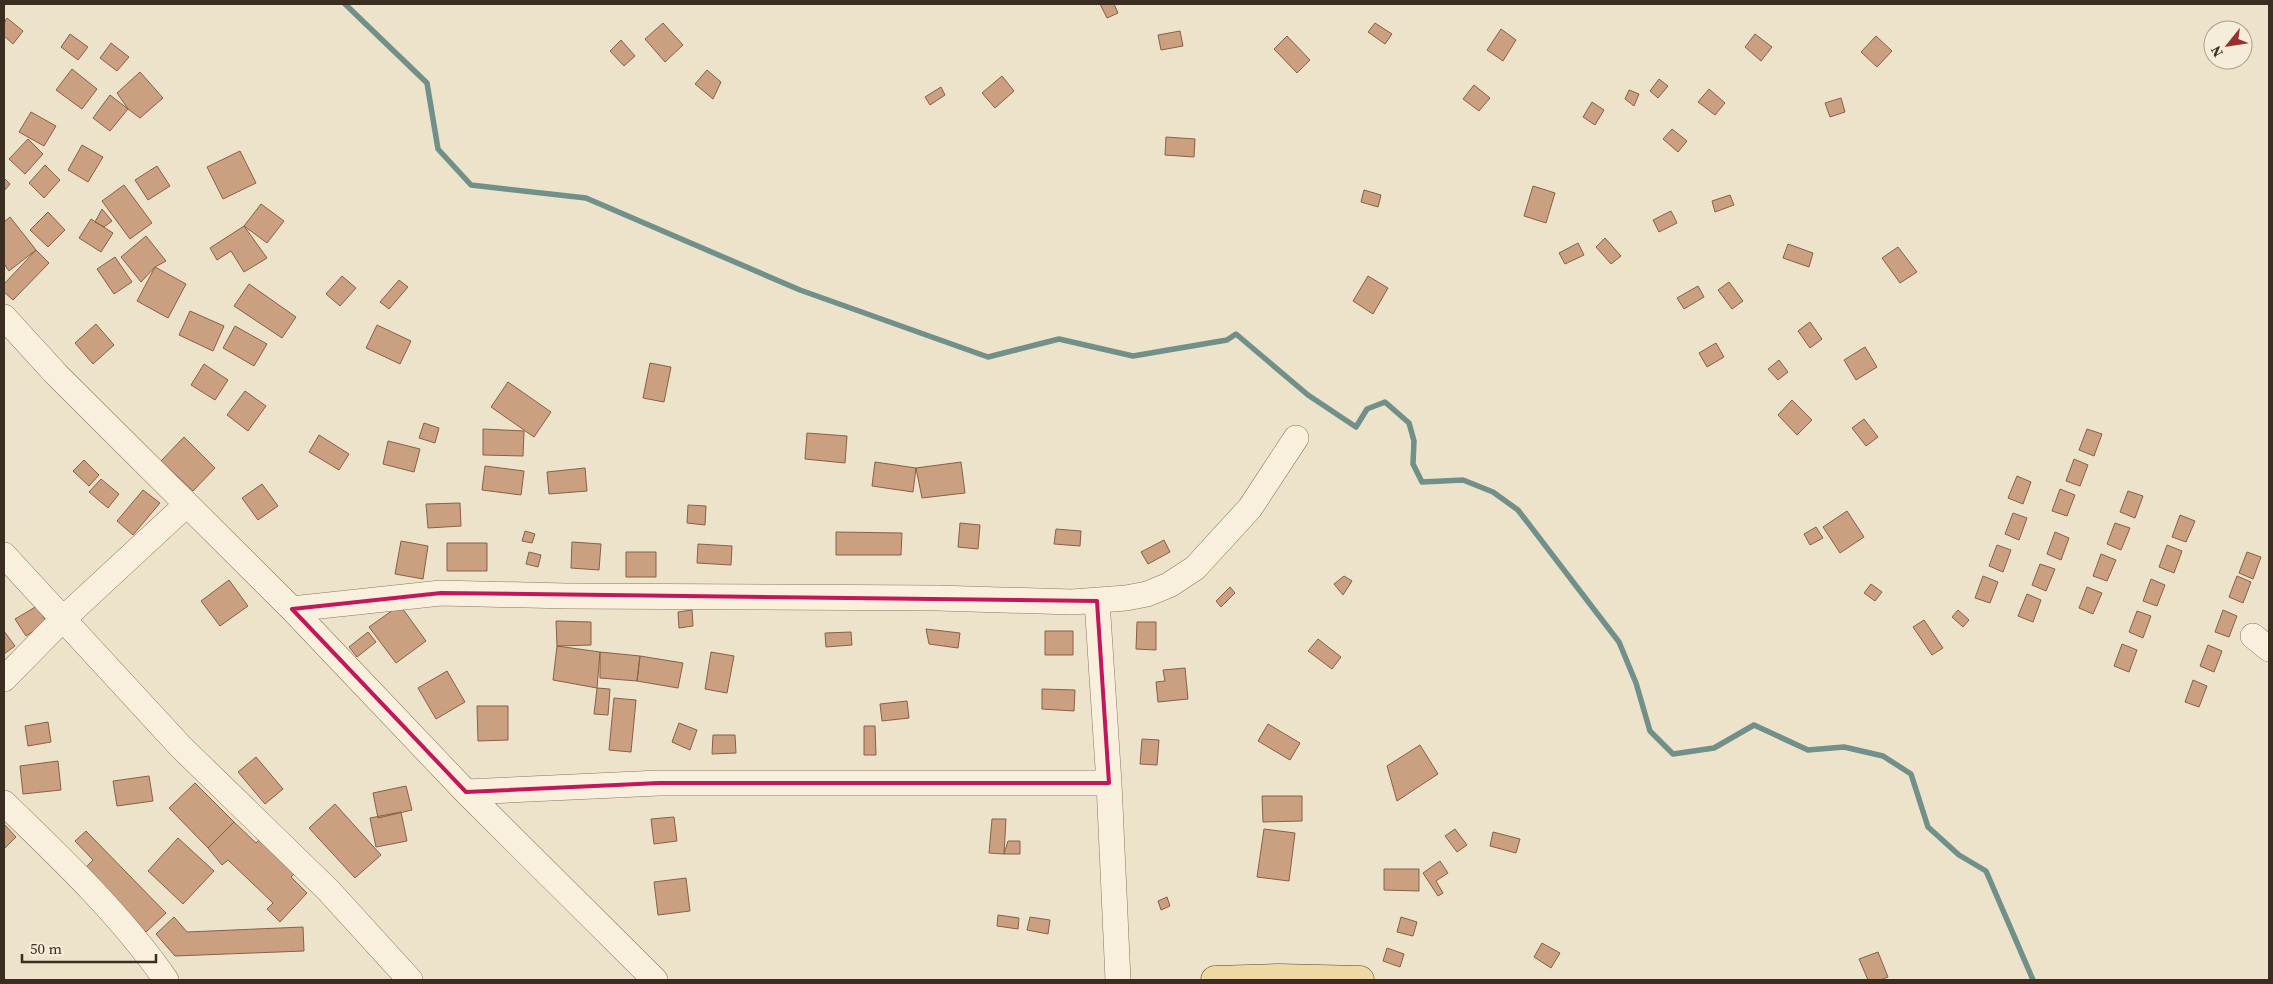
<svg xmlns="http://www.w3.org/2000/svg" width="2273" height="984" font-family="'Source Serif 4',serif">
<rect width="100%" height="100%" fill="#ede3ca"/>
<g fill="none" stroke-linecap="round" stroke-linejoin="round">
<path stroke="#709089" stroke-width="5.5" d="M345 4 427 83 438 149 471 185 586 198 800 290 988 357 1059 339 1133 356 1227 340 1236 334 1308 395 1356 427 1367 409 1385 402 1409 423 1414 441 1413 464 1422 482 1463 480 1493 492 1518 510 1619 642 1636 683 1650 731 1673 754 1714 748 1754 725 1808 750 1844 747 1883 756 1911 774 1928 827 1959 855 1986 871 2033 980"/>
</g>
<path fill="#caa081" stroke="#886045" d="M1100 4H1114L1118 13 1107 18Z
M7 18 23 31 13 44 4 36V23Z
M663 23 683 45 665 62 645 39Z
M1375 23 1392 34 1385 44 1368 32Z
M1501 29 1516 40 1503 61 1487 50Z
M1180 31 1183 46 1161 50 1158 35Z
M70 34 88 47 78 60 61 47Z
M1755 34 1772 47 1761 61 1745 47Z
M1287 36 1310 60 1297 73 1274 49Z
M1876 36 1892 51 1877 67 1861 52Z
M621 40 635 56 624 66 610 51Z
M111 43 129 57 117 71 100 58Z
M72 69 97 89 82 109 56 90Z
M707 70 721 82 713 99 695 84Z
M140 72 163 98 140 118 128 109 117 93Z
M1002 76 1014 91 995 108 982 93Z
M1659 79 1668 86 1658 98 1650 91Z
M1474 85 1490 98 1479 111 1463 99Z
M941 87 945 95 930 105 925 97Z
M1709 89 1725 103 1715 115 1698 102Z
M1629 90 1639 94 1634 106 1625 99Z
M110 95 128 109 110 131 93 118Z
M1841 98 1845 112 1830 117 1825 103Z
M1592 102 1604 110 1595 125 1583 117Z
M31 112 56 126 44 146 19 132Z
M1672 129 1687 141 1678 152 1663 139Z
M1166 137 1195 139 1194 157 1165 155Z
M28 139 43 154 25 174 9 159Z
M82 145 103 157 88 182 68 170Z
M240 151 256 183 223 199 207 167Z
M45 165 60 180 44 198 29 183Z
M157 166 170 186 148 200 135 180Z
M4 178 10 184 4 191Z
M124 185 152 223 130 239 102 201Z
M1533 186 1555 193 1546 223 1524 216Z
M1364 190 1381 195 1378 207 1361 202Z
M1730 195 1734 205 1715 212 1712 201Z
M261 204 284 221 267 243 244 226Z
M102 209 112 221 104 227 95 222Z
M1671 211 1677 223 1659 232 1653 220Z
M48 212 65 230 48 247 30 230Z
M10 217 36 250 9 271 4 264V222Z
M91 219 113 233 101 252 79 238Z
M244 226 267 258 244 272 231 251 217 260 210 248Z
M146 236 166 261 155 267 141 282 121 257Z
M1605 238 1621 256 1611 264 1596 247Z
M1578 243 1584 255 1565 264 1559 253Z
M1788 244 1813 253 1809 267 1783 258Z
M1898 247 1917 272 1900 283 1882 258Z
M36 250 49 263 13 300 4 292V284Z
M115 257 132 282 114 294 97 269Z
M155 267 186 284 168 318 137 301Z
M342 276 356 288 340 306 326 294Z
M1368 276 1388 288 1373 314 1353 301Z
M399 280 408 287 389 309 380 302Z
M1729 282 1743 301 1732 309 1718 290Z
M249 284 296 317 282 338 234 306Z
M1698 286 1704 297 1684 309 1677 298Z
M190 311 224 326 213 351 179 335Z
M1810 322 1822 339 1810 348 1798 331Z
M96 324 114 345 93 364 75 343Z
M377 325 411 341 400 364 366 348Z
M235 326 267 344 254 366 223 348Z
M1716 343 1724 357 1707 367 1699 353Z
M1865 347 1877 367 1856 380 1844 360Z
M1779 360 1788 372 1778 380 1768 369Z
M650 363 671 367 664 402 643 398Z
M204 364 228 380 215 400 191 385Z
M508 382 551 412 534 437 491 407Z
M245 391 266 406 248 431 227 415Z
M1792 400 1812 420 1797 435 1778 415Z
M1864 419 1878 437 1866 446 1852 428Z
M424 423 439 428 435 443 419 438Z
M483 429 524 431 523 456 483 455Z
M2087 429 2102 434 2094 456 2079 450Z
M807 433 847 436 845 463 805 459Z
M319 435 349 454 339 470 309 452Z
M184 437 215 468 193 491 161 461Z
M388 441 420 449 414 472 383 464Z
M2074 459 2088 465 2080 486 2066 481Z
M84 460 99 475 89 486 73 471Z
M875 462 916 468 913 492 872 486Z
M961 462 965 493 922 498 916 468Z
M485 466 524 471 521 495 482 490Z
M585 468 587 491 549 494 547 472Z
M2017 476 2031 482 2023 504 2008 498Z
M101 479 119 494 108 508 89 492Z
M262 484 278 506 258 520 242 498Z
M2060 489 2075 495 2067 516 2052 511Z
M143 490 160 503 133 535 117 521Z
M2128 491 2143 496 2135 518 2120 512Z
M460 503 461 526 428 528 426 504Z
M688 505 706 506 705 525 687 523Z
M1847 511 1864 537 1840 553 1823 527Z
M2013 513 2027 518 2019 540 2005 534Z
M2180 515 2195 521 2186 542 2172 537Z
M960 523 980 525 978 549 958 547Z
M2115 523 2130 528 2121 550 2107 544Z
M1816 527 1823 538 1810 545 1804 534Z
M1056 529 1081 531 1080 546 1054 544Z
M525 531 535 534 532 543 522 541Z
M836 532 902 533 901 555H836Z
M2055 532 2069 538 2061 560 2047 554Z
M1164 540 1170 552 1148 564 1141 552Z
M401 541 428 546 423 579 395 574Z
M572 542 601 544 599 570 571 568Z
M447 543H487V571H447Z
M698 544 732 546 731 565 697 563Z
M1997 545 2011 550 2003 572 1989 566Z
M2167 545 2182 551 2174 573 2159 567Z
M529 552 541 555 538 567 526 564Z
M626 552H656V577H626Z
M2247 552 2261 557 2253 579 2239 573Z
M2101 554 2116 560 2107 581 2093 576Z
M2040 564 2055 569 2046 591 2032 585Z
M1344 576 1352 581 1343 595 1334 584Z
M1983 576 1998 582 1990 603 1975 598Z
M2237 576 2251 582 2243 603 2229 597Z
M2151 579 2165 585 2157 606 2143 601Z
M229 580 248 606 220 626 201 601Z
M1871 584 1882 592 1875 601 1864 593Z
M1230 587 1235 593 1221 607 1216 601Z
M2087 587 2102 593 2093 614 2079 608Z
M2027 594 2041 600 2033 622 2018 616Z
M400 605 426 641 396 663 369 627Z
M37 606 47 623 26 636 15 619Z
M692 610 693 626 679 628 678 612Z
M1958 610 1969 620 1963 627 1952 617Z
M2223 610 2237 616 2229 637 2215 632Z
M2137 611 2151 616 2143 638 2129 632Z
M1924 620 1943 648 1932 655 1913 627Z
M556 621 591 622V645L557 646Z
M1137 622H1156V650L1136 649Z
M926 629 960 633 958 648 929 644Z
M4 631 15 646 4 654Z
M1045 631H1073V655H1045Z
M368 632 376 642 357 657 349 647Z
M851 632 852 645 826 647 825 633Z
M1318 639 1341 657 1332 669 1308 651Z
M2122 644 2137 650 2129 672 2114 666Z
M2208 645 2222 651 2214 672 2200 666Z
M557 646 600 652 597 688 553 680Z
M600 652 640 656 637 681 600 678Z
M711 652 734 656 727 693 705 689Z
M640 656 683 663 678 688 637 681Z
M1185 668 1188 699 1158 702 1156 682 1165 681 1163 670Z
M447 671 465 702 436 719 418 688Z
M2193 680 2207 686 2199 707 2185 702Z
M597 688 610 689 608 715 594 714Z
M1042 689 1075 690 1074 711 1042 709Z
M614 698 636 700 631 752 609 750Z
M907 701 909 718 882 721 880 704Z
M477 706H508V740L478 741Z
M48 722 51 742 28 746 25 726Z
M679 723 697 730 690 750 672 742Z
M1268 724 1300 743 1290 760 1258 741Z
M864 726H875L876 755H864Z
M713 735H735L736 753 712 754Z
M1142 739 1159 740 1157 765 1140 764Z
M1420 745 1438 774 1397 801 1387 766Z
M256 757 283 789 265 804 238 772Z
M58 761 61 790 23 794 20 766Z
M149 776 153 801 117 806 113 781Z
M195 783 234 822 208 848 169 808Z
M406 786 412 810 378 818 373 793Z
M1262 796H1302V821L1263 822Z
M335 804 381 855 355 878 309 828Z
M401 812 407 841 376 847 370 818Z
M674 817 677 841 654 844 651 819Z
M992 819H1006L1004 854 989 853Z
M234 822 256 843 262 837 297 871 291 877 307 893 280 922 267 909 273 903 228 860 222 865 208 848Z
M4 824 16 837 4 849Z
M1264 829 1295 833 1289 881 1257 877Z
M1455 829 1467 845 1457 852 1445 836Z
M86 831 166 913 146 932 84 869 93 860 75 841Z
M1493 832 1520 839 1516 853 1490 846Z
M178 838 214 871 183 904 148 871Z
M1008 841H1020V854H1004Z
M1440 861 1448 873 1436 881 1443 893 1438 896 1423 873Z
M1384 869H1419V891L1384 890Z
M686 878 690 911 658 915 654 882Z
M1167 897 1170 906 1161 910 1158 901Z
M998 915 1019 918 1018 929 997 926Z
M174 917 187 932 303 927 304 951 175 956 156 934Z
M1030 917 1050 920 1048 934 1027 930Z
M1401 917 1417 922 1413 936 1397 932Z
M1542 943 1560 953 1551 968 1534 957Z
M1387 948 1404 954 1400 967 1383 961Z
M1878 952 1888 977 1880 980H1868L1859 959Z"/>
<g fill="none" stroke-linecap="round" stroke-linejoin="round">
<g stroke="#8a765e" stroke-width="26">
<path id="minor" d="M4 317 56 374 292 609 466 792 655 980
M4 555 181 747 328 890 410 980
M1097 601 1109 783 1118 980
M292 609 441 593 567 596 937 598 1072 602 1126 598 1147 594 1169 585 1195 568 1250 508 1296 438
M2253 636 2269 649
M4 679 63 619 186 505
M466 792 659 783H1109
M4 803C61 858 121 915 166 980"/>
</g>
<g stroke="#584432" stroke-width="29">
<path id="major" d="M1215 980 1279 978 1360 980"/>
</g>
<use href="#minor" stroke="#f8f0dd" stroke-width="25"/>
<use href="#major" stroke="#eed8a4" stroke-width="28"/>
</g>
<path fill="none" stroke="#c2185b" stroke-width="4" stroke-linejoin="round" d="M441 593 1097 601 1109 783H659L466 792 292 609Z"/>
<rect width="2273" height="984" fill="none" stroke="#3b2e21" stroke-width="10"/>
<g transform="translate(2228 45) rotate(240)"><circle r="24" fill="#f5edd9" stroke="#aba18f"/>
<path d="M0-4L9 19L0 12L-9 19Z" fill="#963131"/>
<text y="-8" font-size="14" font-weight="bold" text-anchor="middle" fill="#3b2e21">N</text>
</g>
<path d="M22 954v8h134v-8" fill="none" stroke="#3b2e21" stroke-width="2.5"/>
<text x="30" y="954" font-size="15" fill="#3b2e21" stroke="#f5edd9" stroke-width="4" paint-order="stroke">50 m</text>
</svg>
